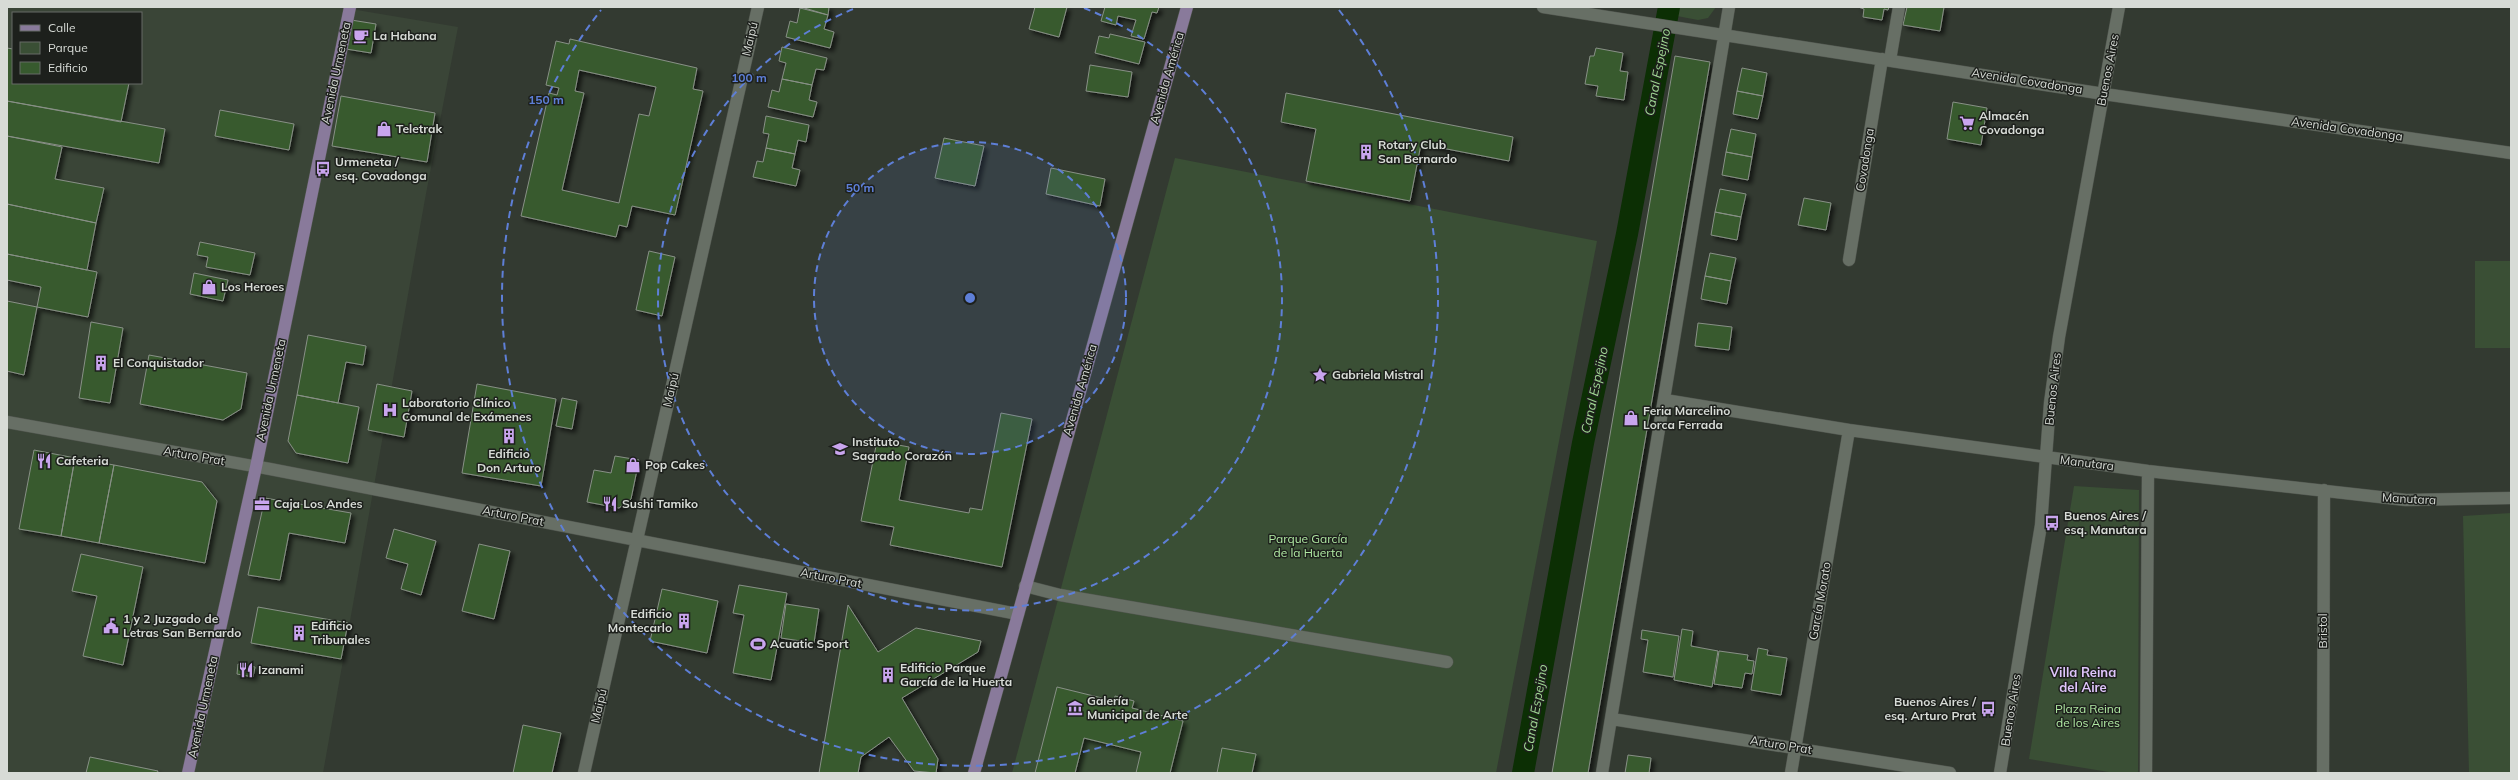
<svg xmlns="http://www.w3.org/2000/svg" width="2518" height="780" font-family="Mulish,sans-serif">
<defs>
<filter id="shadow"><feDropShadow dx="3.5" dy="3.5" stdDeviation="2" flood-color="#0009"/></filter>
</defs>
<rect width="100%" height="100%" fill="#333a31"/>
<path fill="#3a4537" fill-rule="evenodd" d="M7 7H339L458 27 425 199 323 773H7ZM13 13H141V83H13Z"/>
<path fill="#3a4f35" d="M1678 7H1716L1708 18 1698 20 1677 16Z
M1175 158 1597 241 1496 773H1012Z
M2475 261H2511V348H2475Z
M2074 486 2139 490 2138 773H2115L2029 759Z
M2511 513V773H2469L2463 516Z"/>
<g fill="none" stroke-linecap="round" stroke-linejoin="round">
<path stroke="#0c2f04" stroke-width="22" d="M1523 773 1583 443 1627 234 1669 7"/>
</g>
<path fill="#375a2e" stroke="#889086" fill-rule="evenodd" filter="url(#shadow)" d="M801 7H829L828 15Z
M1035 7H1067L1059 37 1029 29Z
M1105 7H1159L1157 13 1152 12 1144 39 1131 36 1136 20 1118 16 1116 25 1101 21Z
M1858 7H1889L1888 10 1884 9 1882 20 1863 17 1864 9Z
M1907 7H1944L1940 31 1903 25Z
M800 8 828 15 824 29 834 32 830 48 786 37 790 21 797 23Z
M351 20 376 24 371 53 346 49Z
M1110 34 1145 42 1139 64 1095 53 1099 36 1109 38Z
M570 39 697 68 693 89 703 91 675 215 632 206 627 227 619 225 616 237 521 216 549 93 557 95 559 88 546 85 556 41 569 44ZM579 70 656 87 649 116 639 114 619 203 562 190 584 93 575 91Z
M782 47 827 58 824 70 816 69 812 85 782 79 786 63 779 61Z
M7 48 13 49V83H129L121 122 7 101Z
M1596 48 1623 53 1620 71 1628 72 1624 100 1596 96 1598 86 1585 84 1590 56H1594Z
M1675 56 1710 62 1588 773H1552Z
M1090 65 1132 72 1128 97 1086 91Z
M1742 68 1767 73 1763 96 1737 91Z
M782 79 812 85 809 100 817 102 813 117 768 107 772 90 779 92Z
M1737 91 1763 96 1758 119 1733 114Z
M1286 93 1513 137 1509 161 1421 144 1410 201 1306 181 1316 129 1281 122Z
M341 96 435 113 427 162 332 146Z
M7 101 165 129 159 163 7 136Z
M1953 102 1987 108 1981 145 1947 139Z
M220 110 294 124 289 150 215 136Z
M766 116 809 125 806 142 798 140 795 154 766 148 769 134 763 133Z
M1731 129 1756 134 1752 157 1726 152Z
M7 136 62 147 55 179 104 188 96 223 7 204Z
M944 138 984 146 975 186 935 178Z
M766 148 795 154 792 168 800 170 796 186 753 177 757 161 763 162Z
M1726 152 1752 157 1748 180 1722 175Z
M1051 168 1105 179 1100 206 1046 194Z
M1720 189 1746 194 1741 217 1715 212Z
M1804 198 1831 203 1826 230 1798 225Z
M7 204 96 223 87 270 7 254Z
M1715 212 1741 217 1737 240 1711 235Z
M200 242 255 253 250 275 206 267 208 257 197 255Z
M649 251 675 257 662 316 636 310Z
M1710 253 1736 258 1731 281 1705 276Z
M7 254 97 272 88 317 37 307 41 287 7 280Z
M194 273 228 280 223 301 190 294Z
M1705 276 1731 281 1727 304 1701 299Z
M7 301 37 307 24 375 7 371Z
M91 322 123 328 110 403 79 398Z
M1698 323 1732 327 1729 350 1695 346Z
M308 335 366 346 363 365 346 362 338 403 297 395Z
M149 355 247 373 241 409 223 420 140 404Z
M377 384 412 391 404 437 368 430Z
M477 384 556 399 541 486 462 473Z
M297 395 359 407 348 463 296 453 288 441Z
M562 398 577 401 572 429 556 426Z
M1001 413 1032 419 1002 567 890 545 894 527 861 521 877 441 909 447 899 500 969 513 970 508 982 510Z
M34 450 75 458 61 536 19 529Z
M615 456 639 460 631 499 619 508 587 502 594 470 611 473Z
M75 458 114 465 99 543 61 536Z
M114 465 202 482 217 501 205 563 99 543Z
M265 498 351 513 345 543 289 533 280 580 248 575Z
M394 529 436 541 421 595 401 589 408 564 386 558Z
M479 544 510 551 494 619 462 611Z
M81 554 143 567 123 665 83 656 97 596 72 591Z
M739 585 787 593 771 680 733 673 744 615 733 613Z
M662 589 718 601 707 653 650 641Z
M786 604 819 609 814 643 781 638Z
M848 605 878 652 916 628 981 641 978 652 902 698 938 759 936 773 914 771 889 737 861 757 858 773H819Z
M258 607 348 623 341 659 251 643Z
M1682 629 1693 631 1691 646 1718 651 1712 687 1674 680Z
M1642 630 1679 636 1673 677 1643 672 1648 640 1641 639Z
M1758 648 1768 650 1767 655 1787 658 1781 695 1751 690Z
M1719 651 1748 655 1747 660 1754 661 1752 674 1745 673 1742 688 1714 684Z
M238 664 255 667 253 677 237 674Z
M1057 687 1114 701 1115 696 1134 701 1132 708 1183 721 1170 773H1136L1141 752 1084 738 1075 773H1035Z
M523 725 561 733 552 773H513Z
M1222 748 1256 754 1252 773H1217Z
M1628 755 1651 758 1649 773H1625Z
M90 757 158 771 157 773H86Z"/>
<g fill="none" stroke-linecap="round" stroke-linejoin="round">
<g stroke="#50554e" stroke-width="13">
<path id="minor" d="M1543 7 2104 94 2511 153
M1890 60 1899 7
M1849 260 1882 59
M1665 400 1849 430 2148 471 2406 500 2511 498
M7 422 270 469 1018 614
M1025 586 1060 595 1447 662
M1612 719 1950 773
M584 773 758 7
M1602 773 1729 7
M1791 773 1849 430
M2000 773 2041 525 2050 403 2059 337 2119 7
M2146 773 2148 471
M2323 773 2324 490"/>
</g>
<g stroke="#50554e" stroke-width="13">
<path id="major" d="M188 773 256 467 350 7
M974 773 1187 7"/>
</g>
<use href="#minor" stroke="#676f65" stroke-width="12"/>
<use href="#major" stroke="#897a9b" stroke-width="12"/>
</g>
<circle cx="970" cy="298" r="156" fill="#5e7fd7" fill-opacity=".12"/>
<g fill="none" stroke="#5e7fd7" stroke-width="2" stroke-dasharray="7 5">
<circle cx="970" cy="298" r="156"/>
<path d="M1084 8A312 312 0 1 1 856 8"/>
<path d="M1339 10A468 468 0 1 1 601 10"/>
</g>
<defs>
<g id="cafe-bare" transform="scale(1.2)"><path d="M-5.5-4.5H6V0H3Q3 3.5 0 3.5H-2.5Q-5.5 3.5-5.5 0ZM3-3.2v2h1.7v-2ZM-6 4.5H4V6H-6Z" fill="#c9a5ee" stroke="#1d201c" stroke-width="2.5" paint-order="stroke"/></g>
<g id="supermarket-bare" transform="scale(1.2)"><path d="M-6-5.5h2.5l.6 2H6L4.5 2H-2.5L-4.4-4H-6ZM-1.5 3.2a1.3 1.3 0 1 0 .1 0ZM3 3.2a1.3 1.3 0 1 0 .1 0Z" fill="#c9a5ee" stroke="#1d201c" stroke-width="2.5" paint-order="stroke"/></g>
<g id="shop-bare" transform="scale(1.2)"><path d="M-5-2.5h2.3a2.7 3.5 0 0 1 5.4 0H5L5.5 6h-11ZM-1.5-2.5h3a1.5 2.3 0 0 0-3 0Z" fill="#c9a5ee" stroke="#1d201c" stroke-width="2.5" paint-order="stroke"/></g>
<g id="building-bare" transform="scale(1.2)"><path d="M-4-6H4V6H1V3H-1V6H-4ZM-2.5-4.3h1.7v1.8h-1.7ZM.8-4.3h1.7v1.8H.8ZM-2.5-1h1.7V.8h-1.7ZM.8-1h1.7V.8H.8Z" fill="#c9a5ee" stroke="#1d201c" stroke-width="2.5" paint-order="stroke"/></g>
<g id="bus-bare" transform="scale(1.2)"><path d="M-5-6H5V4H4V6H2V4H-2V6H-4V4H-5ZM-3.5-4V0h7V-4ZM-3.5 1.2v1.5H-2V1.2ZM2 1.2v1.5H3.5V1.2Z" fill="#c9a5ee" stroke="#1d201c" stroke-width="2.5" paint-order="stroke"/></g>
<g id="sight-bare" transform="scale(1.2)"><path d="M0-6L1.8-2.2L6-1.7L2.9 1.2L3.7 5.4L0 3.3L-3.7 5.4L-2.9 1.2L-6-1.7L-1.8-2.2Z" fill="#c9a5ee" stroke="#1d201c" stroke-width="2.5" paint-order="stroke"/></g>
<g id="hospital-bare" transform="scale(1.2)"><path d="M-5-5h3v3.5h4V-5h3V5h-3V1.5h-4V5h-3Z" fill="#c9a5ee" stroke="#1d201c" stroke-width="2.5" paint-order="stroke"/></g>
<g id="school-bare" transform="scale(1.2)"><path d="M0-5L7-2L0 1L-7-2ZM-4 1L0 2.5L4 1V4Q0 6-4 4Z" fill="#c9a5ee" stroke="#1d201c" stroke-width="2.5" paint-order="stroke"/></g>
<g id="restaurant-bare" transform="scale(1.2)"><path d="M-5-6h1v4h1v-4h1v4h1v-4h1v5L-1.5 .5V6h-2V.5L-5-1ZM5-6V6H3V1.5H1.5Q1.5-4 5-6Z" fill="#c9a5ee" stroke="#1d201c" stroke-width="2.5" paint-order="stroke"/></g>
<g id="office-bare" transform="scale(1.2)"><path d="M-6-3h4V-5.5h4V-3h4V5H-6ZM-1-4.5V-3h2v-1.5ZM-6 0V1H6V0Z" fill="#c9a5ee" stroke="#1d201c" stroke-width="2.5" paint-order="stroke"/></g>
<g id="civic-bare" transform="scale(1.2)"><path d="M-.6-6.5H3V-4.5H.6V-3L4-1V1h2V6H-6V1h2V-1L-.6-3ZM-1.2 2.5V6h2.4V2.5Z" fill="#c9a5ee" stroke="#1d201c" stroke-width="2.5" paint-order="stroke"/></g>
<g id="stadium-bare" transform="scale(1.2)"><path d="M0-5a6.5 5 0 1 0 0 10a6.5 5 0 1 0 0-10ZM-3.5-1.8h7v3.6h-7Z" fill="#c9a5ee" stroke="#1d201c" stroke-width="2.5" paint-order="stroke"/></g>
<g id="museum-bare" transform="scale(1.2)"><path d="M0-6L6-3V-2H-6V-3ZM-5-1h2V3h-2ZM-1-1h2V3h-2ZM3-1h2V3H3ZM-6 4H6V6H-6Z" fill="#c9a5ee" stroke="#1d201c" stroke-width="2.5" paint-order="stroke"/></g>
</defs>
<g fill-rule="evenodd">
<use href="#cafe-bare" x="361" y="36"/>
<use href="#supermarket-bare" x="1967" y="123"/>
<use href="#shop-bare" x="384" y="129"/>
<use href="#building-bare" x="1366" y="152"/>
<use href="#bus-bare" x="323" y="169"/>
<use href="#shop-bare" x="209" y="287"/>
<use href="#building-bare" x="101" y="363"/>
<use href="#sight-bare" x="1320" y="375"/>
<use href="#hospital-bare" x="390" y="410"/>
<use href="#shop-bare" x="1631" y="418"/>
<use href="#building-bare" x="509" y="436"/>
<use href="#school-bare" x="840" y="449"/>
<use href="#restaurant-bare" x="44" y="461"/>
<use href="#shop-bare" x="633" y="465"/>
<use href="#office-bare" x="262" y="504"/>
<use href="#restaurant-bare" x="610" y="504"/>
<use href="#bus-bare" x="2052" y="523"/>
<use href="#building-bare" x="684" y="621"/>
<use href="#civic-bare" x="111" y="626"/>
<use href="#building-bare" x="299" y="633"/>
<use href="#stadium-bare" x="758" y="644"/>
<use href="#restaurant-bare" x="246" y="670"/>
<use href="#building-bare" x="888" y="675"/>
<use href="#museum-bare" x="1075" y="708"/>
<use href="#bus-bare" x="1988" y="709"/>
</g>
<g text-anchor="middle" stroke-width="3" stroke-linejoin="round" paint-order="stroke">
<g font-size="12" font-weight="bold" fill="#d7dbd6" stroke="#1d201c" text-anchor="start">
<text x="373" y="40">La Habana</text>
<text x="1979" y="120">Almacén<tspan x="1979" dy="14">Covadonga</tspan></text>
<text x="396" y="133">Teletrak</text>
<text x="1378" y="149">Rotary Club<tspan x="1378" dy="14">San Bernardo</tspan></text>
<text x="335" y="166">Urmeneta /<tspan x="335" dy="14">esq. Covadonga</tspan></text>
<text x="221" y="291">Los Heroes</text>
<text x="113" y="367">El Conquistador</text>
<text x="1332" y="379">Gabriela Mistral</text>
<text x="402" y="407">Laboratorio Clínico<tspan x="402" dy="14">Comunal de Exámenes</tspan></text>
<text x="1643" y="415">Feria Marcelino<tspan x="1643" dy="14">Lorca Ferrada</tspan></text>
<text x="852" y="446">Instituto<tspan x="852" dy="14">Sagrado Corazón</tspan></text>
<text x="509" y="458" text-anchor="middle">Edificio<tspan x="509" dy="14">Don Arturo</tspan></text>
<text x="56" y="465">Cafeteria</text>
<text x="645" y="469">Pop Cakes</text>
<text x="274" y="508">Caja Los Andes</text>
<text x="622" y="508">Sushi Tamiko</text>
<text x="2064" y="520">Buenos Aires /<tspan x="2064" dy="14">esq. Manutara</tspan></text>
<text x="672" y="618" text-anchor="end">Edificio<tspan x="672" dy="14">Montecarlo</tspan></text>
<text x="123" y="623">1 y 2 Juzgado de<tspan x="123" dy="14">Letras San Bernardo</tspan></text>
<text x="311" y="630">Edificio<tspan x="311" dy="14">Tribunales</tspan></text>
<text x="770" y="648">Acuatic Sport</text>
<text x="900" y="672">Edificio Parque<tspan x="900" dy="14">García de la Huerta</tspan></text>
<text x="258" y="674">Izanami</text>
<text x="1087" y="705">Galería<tspan x="1087" dy="14">Municipal de Arte</tspan></text>
<text x="1976" y="706" text-anchor="end">Buenos Aires /<tspan x="1976" dy="14">esq. Arturo Prat</tspan></text>
</g>
<g font-size="12" fill="#d7dbd6" stroke="#1d201c">
<text transform="translate(750 39) rotate(-77)" y="4">Maipú</text>
<text transform="translate(2108 70) rotate(-79)" y="4">Buenos Aires</text>
<text transform="translate(336 73) rotate(-78)" y="4">Avenida Urmeneta</text>
<text transform="translate(1167 78) rotate(-74)" y="4">Avenida América</text>
<text transform="translate(2027 81) rotate(9)" y="4">Avenida Covadonga</text>
<text transform="translate(2347 129) rotate(8)" y="4">Avenida Covadonga</text>
<text transform="translate(1865 160) rotate(-81)" y="4">Covadonga</text>
<text transform="translate(2053 389) rotate(-84)" y="4">Buenos Aires</text>
<text transform="translate(271 390) rotate(-78)" y="4">Avenida Urmeneta</text>
<text transform="translate(671 390) rotate(-77)" y="4">Maipú</text>
<text transform="translate(1080 390) rotate(-74)" y="4">Avenida América</text>
<text transform="translate(194 456) rotate(10)" y="4">Arturo Prat</text>
<text transform="translate(2087 463) rotate(7)" y="4">Manutara</text>
<text transform="translate(2409 499) rotate(3)" y="4">Manutara</text>
<text transform="translate(513 516) rotate(11)" y="4">Arturo Prat</text>
<text transform="translate(831 578) rotate(11)" y="4">Arturo Prat</text>
<text transform="translate(1820 601) rotate(-80)" y="4">García Morato</text>
<text transform="translate(2323 631) rotate(-90)" y="4">Bristol</text>
<text transform="translate(599 706) rotate(-77)" y="4">Maipú</text>
<text transform="translate(203 707) rotate(-78)" y="4">Avenida Urmeneta</text>
<text transform="translate(2011 710) rotate(-81)" y="4">Buenos Aires</text>
<text transform="translate(1781 745) rotate(9)" y="4">Arturo Prat</text>
</g>
<g font-size="12" fill="#b0e9a3" stroke="#1d201c">
<text x="1308" y="543">Parque García<tspan x="1308" dy="14">de la Huerta</tspan></text>
<text x="2088" y="713">Plaza Reina<tspan x="2088" dy="14">de los Aires</tspan></text>
</g>
<g font-size="13" font-style="italic" fill="#a0d893" stroke="#1d201c">
<text transform="translate(1657 72) rotate(-79)" y="5">Canal Espejino</text>
<text transform="translate(1594 390) rotate(-78)" y="5">Canal Espejino</text>
<text transform="translate(1535 708) rotate(-80)" y="5">Canal Espejino</text>
</g>
<g font-size="13" font-weight="bold" fill="#dfc5fc" stroke="#1d201c">
<text x="2083" y="677">Villa Reina<tspan x="2083" dy="15">del Aire</tspan></text>
</g>
</g>
<circle cx="970" cy="298" r="6" fill="#5e7fd7" stroke="#1d201c" stroke-width="2"/>
<g font-size="12" text-anchor="middle" font-weight="bold" fill="#5e7fd7" stroke="#1d201c" stroke-width="3" stroke-linejoin="round" paint-order="stroke">
<text x="749" y="82">100 m</text>
<text x="546" y="104">150 m</text>
<text x="860" y="192">50 m</text>
</g>
<rect width="2518" height="780" fill="none" stroke="#d7dbd6" stroke-width="16"/>
<rect x="12" y="12" width="130" height="72" fill="#1d201c" stroke="#676b66"/>
<rect x="20" y="25" width="20" height="6" fill="#897a9b" stroke="#676b66"/>
<text x="48" y="32" font-size="12" fill="#d7dbd6">Calle</text>
<rect x="20" y="42" width="20" height="12" fill="#3a4f35" stroke="#676b66"/>
<text x="48" y="52" font-size="12" fill="#d7dbd6">Parque</text>
<rect x="20" y="62" width="20" height="12" fill="#375a2e" stroke="#676b66"/>
<text x="48" y="72" font-size="12" fill="#d7dbd6">Edificio</text>
</svg>
